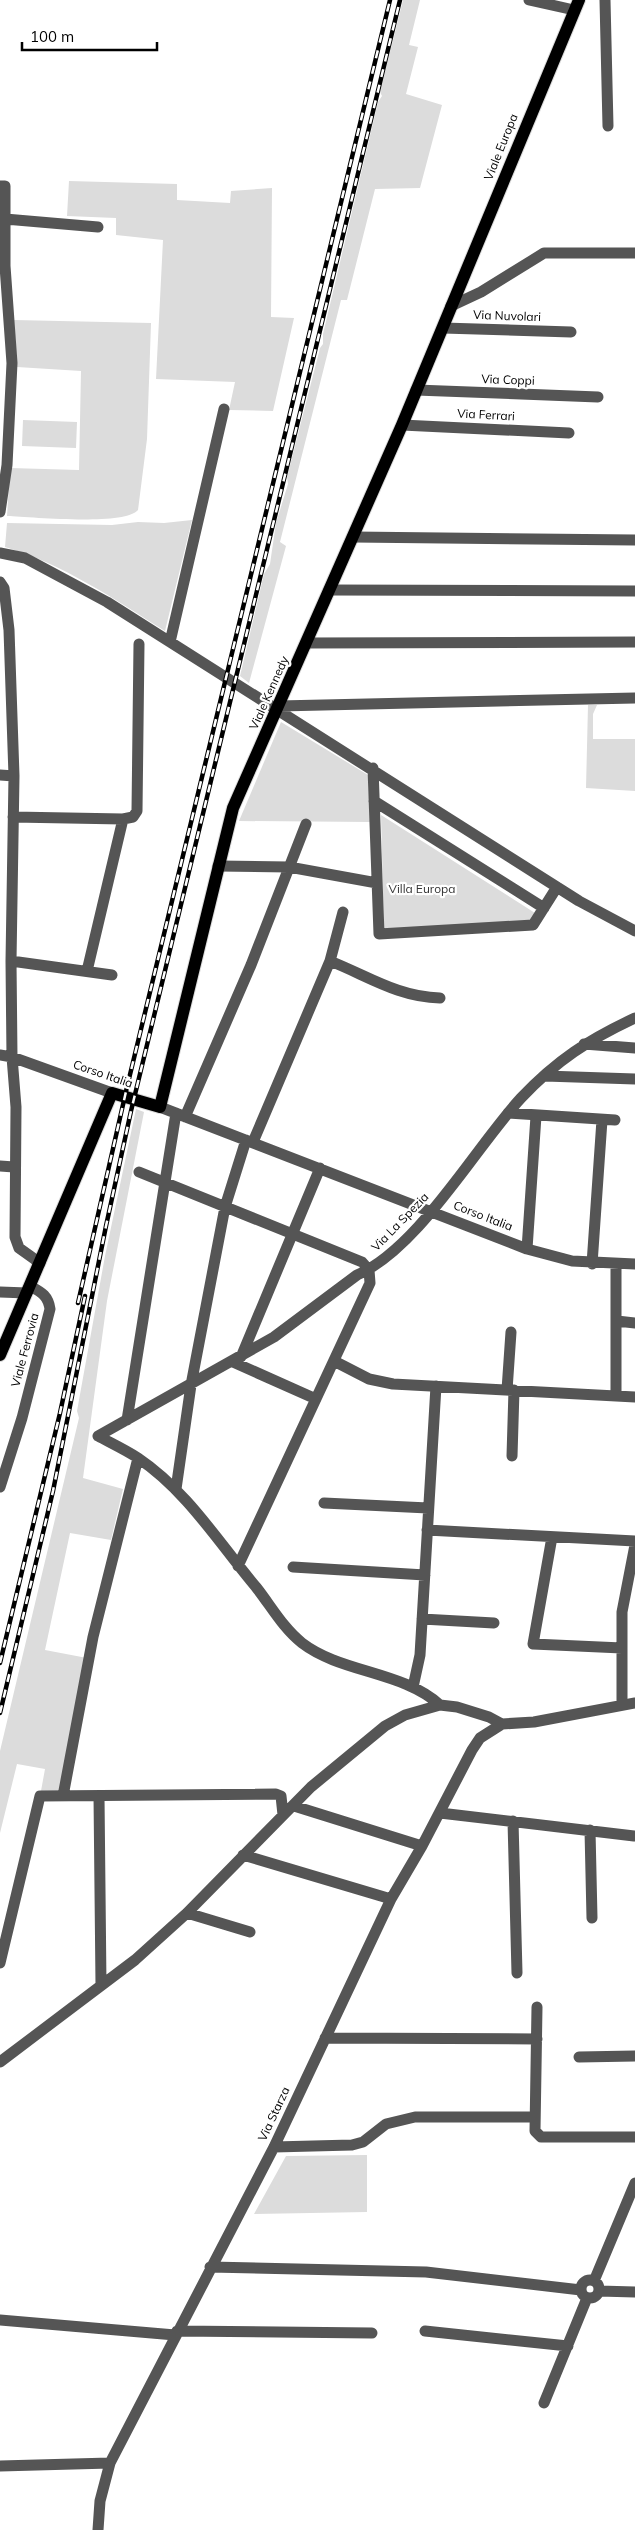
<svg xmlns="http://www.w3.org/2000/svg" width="635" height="2530" font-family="Mulish,sans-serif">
<rect width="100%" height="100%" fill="#fff"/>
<path fill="#dcdcdc" d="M403 0H420L409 45 418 47 406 94 442 105 420 188 375 189 347 300H341L280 542 286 546 249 683 240 676 264 574 270 564 276 523 288 484 287 477 320 348 323 344V334L378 102 382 96 380 92Z
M69 181 177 184V200L230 203 231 191 272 188 271 317 294 318 273 411 229 410 235 382 156 379 163 240 116 235V218L67 216Z
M14 320 151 323 147 439 138 510C125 526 31 517 7 516L10 468 79 470 81 371 17 367Z
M23 420 77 422 76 448 22 446Z
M192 520 165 631C114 599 63 564 5 547L7 523 112 525 138 522 164 523Z
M588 705H597L593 714V739H635V791L586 788Z
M281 722 368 775 370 822 239 821Z
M381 815 535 913 530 922 384 930Z
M136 1109 144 1112 107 1301 83 1478 123 1489 111 1540 70 1533 45 1650 87 1658 62 1791H41L45 1769 17 1764 0 1833V1751L79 1418 77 1411 105 1256Z
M367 2155V2212L254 2214 286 2156Z"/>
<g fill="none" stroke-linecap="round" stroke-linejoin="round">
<g stroke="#dbdbdb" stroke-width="14">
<path id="major" d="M0 1355 112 1093 160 1107 233 808 402 425 579 0"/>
</g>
<path stroke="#555" stroke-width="11" d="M529 0 574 10
M605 0 608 126
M0 186H5V266L12 363 7 465 0 512
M5 219 98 227
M451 306 481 292 544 253H635
M443 328 571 332
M416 390 598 397
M402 425 569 433
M353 537 635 540
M0 553 25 558 107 602 579 901 635 931
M0 582 4 588 9 630 14 776 11 961 12 1057 16 1107 15 1237 19 1248 40 1263
M329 590 635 591
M170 642 224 409
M306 643 635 642
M279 706 635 698
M373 768 379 934 533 925 557 887
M0 775 14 776
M374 801 544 908
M13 817 123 819 133 817 137 811 139 644
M218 866 289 867 377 883
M11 961 112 975
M330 961C368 976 398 997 440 998
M87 971 123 819
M584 1044 635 1048
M0 1055 12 1057 112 1093
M545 1076 635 1079
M160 1107 527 1249 572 1261 635 1264
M508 1113 615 1120
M185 1117 251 965 306 824
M253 1142 330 961 343 912
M0 1166 14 1167
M139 1172 362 1262 369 1270 370 1283 238 1566
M527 1249 536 1116
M592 1264 602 1120
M616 1264V1396
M0 1292 27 1293
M617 1321 635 1323
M241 1357 320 1168
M334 1361 369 1379 393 1384 635 1397
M233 1362 316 1399
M507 1390 511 1332
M127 1420 176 1113
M98 1436 274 1337 357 1275C418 1249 475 1148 521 1098 557 1060 588 1040 635 1018
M98 1436C111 1443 126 1450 138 1458 187 1491 219 1543 256 1587 271 1606 283 1628 302 1643 341 1673 403 1671 440 1705
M512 1456 514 1390
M0 1487 22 1418 50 1309C48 1295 41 1292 30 1286
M176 1489 191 1385 225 1207 246 1140
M324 1503 428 1508
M427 1530 635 1541
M552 1537 533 1644 622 1648
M293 1567 425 1575
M422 1619 494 1623
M413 1687 420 1655 436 1386
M622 1705V1612L635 1545
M63 1796 93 1637 138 1458
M99 1796 101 1985
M294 1806 422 1846
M440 1813 634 1836
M513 1821 517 1973
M590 1830 592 1918
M243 1855 391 1899
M187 1913 250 1932
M0 1963 40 1796 276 1794 281 1796 283 1815
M537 2007 535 2131 541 2137H635
M325 2038 537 2039
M579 2057 635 2056
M0 2062 135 1960 187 1913 311 1787 385 1726 405 1715 440 1705 457 1707 489 1717 502 1724 534 1722 635 1703
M274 2147 352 2145 363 2142 386 2124 415 2117H535
M210 2267 426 2272 581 2290
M581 2289a9 9 0 1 1 18 0a9 9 0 1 1-18 0Z
M594 2281 635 2183
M599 2291 635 2292
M0 2320 175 2335
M177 2331 372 2333
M425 2331 568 2346
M544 2403 587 2298
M0 2466 110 2463
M98 2530 100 2501 110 2463 274 2147 391 1899 422 1846 472 1750 480 1738 502 1724"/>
<use href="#major" stroke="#000" stroke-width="12"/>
<g stroke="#000" stroke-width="4.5">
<path id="rail" d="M78 1303 127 1087 390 0
M0 1663 60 1413 85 1296
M0 1713 53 1491 106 1226 131 1111 400 0"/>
</g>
<use href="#rail" stroke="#fff" stroke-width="2.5" stroke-dasharray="8" stroke-linecap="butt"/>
</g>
<g text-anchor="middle" stroke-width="4.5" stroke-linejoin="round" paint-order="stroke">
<g font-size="12" fill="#000" stroke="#fff">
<text transform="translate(501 147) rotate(-68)" y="4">Viale Europa</text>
<text transform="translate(507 316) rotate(2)" y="4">Via Nuvolari</text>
<text transform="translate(508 380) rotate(2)" y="4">Via Coppi</text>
<text transform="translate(486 415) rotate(3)" y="4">Via Ferrari</text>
<text transform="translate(269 693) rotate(-66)" y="4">Viale Kennedy</text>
<text transform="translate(103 1074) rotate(19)" y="4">Corso Italia</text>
<text transform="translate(483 1216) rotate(21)" y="4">Corso Italia</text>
<text transform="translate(400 1222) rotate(-46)" y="4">Via La Spezia</text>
<text transform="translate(25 1350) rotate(-75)" y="4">Viale Ferrovia</text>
<text transform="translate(274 2114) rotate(-65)" y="4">Via Starza</text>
</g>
<g font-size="12" fill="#333" stroke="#fff">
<text x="422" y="893">Villa Europa</text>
</g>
</g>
<path d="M22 42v8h135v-8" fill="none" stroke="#000000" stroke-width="2.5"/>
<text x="30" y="42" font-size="15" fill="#000000" stroke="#ffffff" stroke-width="4" paint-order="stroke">100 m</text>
</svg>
